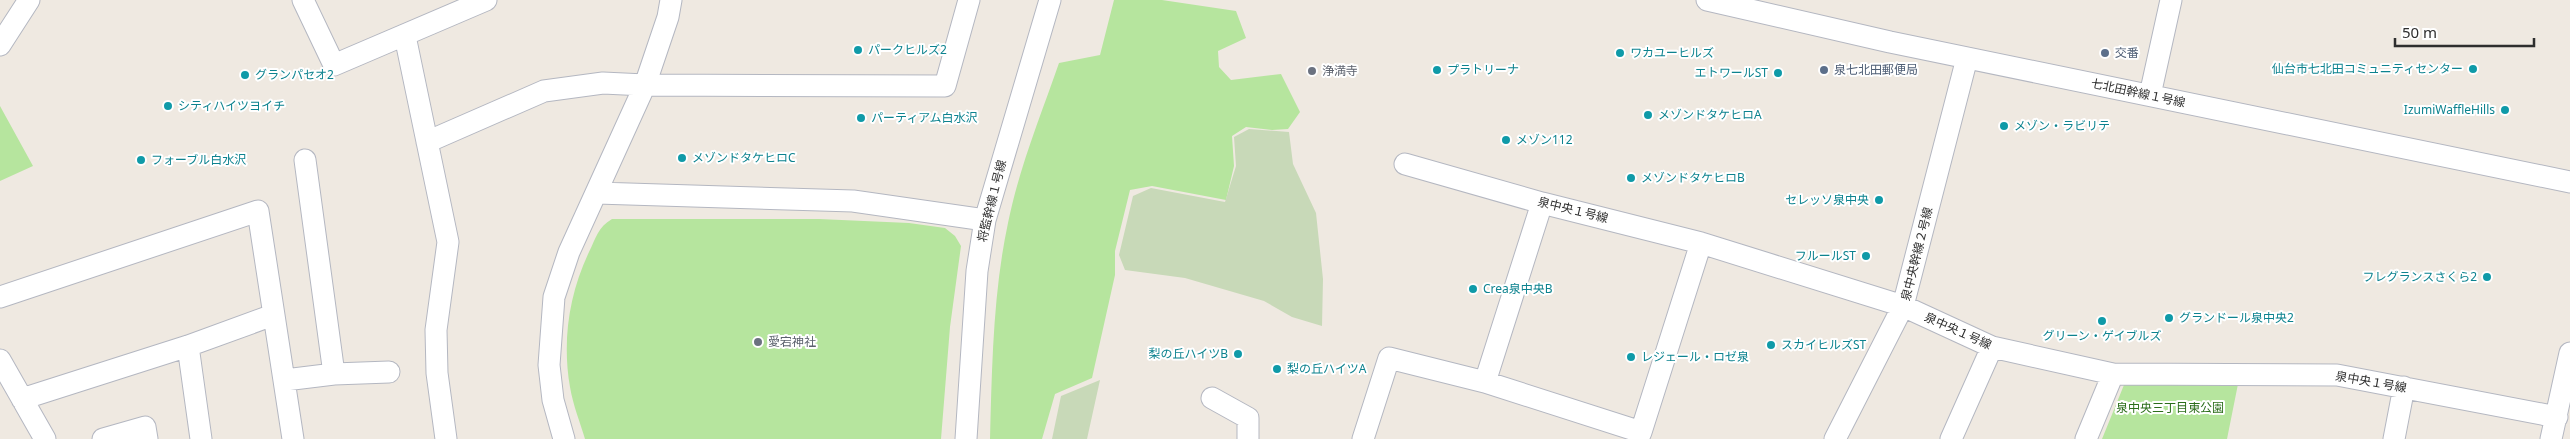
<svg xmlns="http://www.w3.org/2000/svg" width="2570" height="439" font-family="'Noto Sans','Noto Sans JP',sans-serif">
<rect width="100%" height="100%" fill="#efe9e1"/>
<path fill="#b6e59e" d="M1114 0H1162L1236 11 1246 38 1218 51 1219 67 1231 80 1281 74 1300 112 1288 129 1272 130 1246 127 1232 136 1234 166 1226 200 1152 186 1130 190 1115 251V275L1092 378 1055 394 1042 439H990C992 367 993 293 1008 223 1019 168 1041 115 1059 63L1100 55Z
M0 106 33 166 0 181Z
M612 219H819L909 223 945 228 955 236 961 246 950 327 941 439H585C580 422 573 405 570 387 562 341 569 294 589 252 596 238 598 227 612 219Z
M2239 379 2227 439H2102L2126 380Z"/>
<path fill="#c8d9b8" d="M1249 129 1289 132 1293 164 1316 213 1323 279 1322 326 1292 317 1264 301 1185 278 1125 270 1119 255 1133 196 1151 188 1225 202 1236 166 1234 137Z
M1100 380 1087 439H1052L1061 396Z"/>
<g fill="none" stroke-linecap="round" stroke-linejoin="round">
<g stroke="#b4b7c1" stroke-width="23">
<path id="minor" d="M303 0 334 65 486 0
M1707 0 1890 42 2570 182
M405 36 448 242 436 330 437 373 446 439
M0 45 29 0
M2150 95 2171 0
M427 142 544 91 603 83 645 85 945 86 969 0
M305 160 334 374
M1405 164 1542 203 1701 243 1903 306 1992 347 2113 374 2337 375 2557 417
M597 193 853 201 985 220
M0 297 258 211 293 439
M188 346 201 439
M0 360 45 439
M285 380 334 374 389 372
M1485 382 1542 203
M1212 398 1248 418V439
M22 399 188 346 273 315
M1641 432 1701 243
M103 439 145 427 147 439
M564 439 553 400 549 365 554 297 569 252 645 85 668 17 671 0
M966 439 977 271 985 220 1050 0
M1363 439 1389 358 1485 382 1641 432 1638 439
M1835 439 1903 306 1967 58
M1951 439 1992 347
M2086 439 2113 374
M2394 439 2404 387
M2551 439 2570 353"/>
</g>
<use href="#minor" stroke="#fff" stroke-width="21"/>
</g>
<g fill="#0f9aa8" stroke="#fff" stroke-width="2">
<circle cx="858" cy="50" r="5"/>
<circle cx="1620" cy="53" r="5"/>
<circle cx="2473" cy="69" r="5"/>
<circle cx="1437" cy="70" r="5"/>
<circle cx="1778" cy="73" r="5"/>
<circle cx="245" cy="75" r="5"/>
<circle cx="168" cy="106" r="5"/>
<circle cx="2505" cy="110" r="5"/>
<circle cx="1648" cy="115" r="5"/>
<circle cx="861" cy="118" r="5"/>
<circle cx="2004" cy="126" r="5"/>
<circle cx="1506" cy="140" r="5"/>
<circle cx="682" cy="158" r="5"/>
<circle cx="141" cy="160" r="5"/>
<circle cx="1631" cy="178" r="5"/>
<circle cx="1879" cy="200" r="5"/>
<circle cx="1866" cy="256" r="5"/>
<circle cx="2487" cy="277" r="5"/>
<circle cx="1473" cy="289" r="5"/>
<circle cx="2169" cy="318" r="5"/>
<circle cx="2102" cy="321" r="5"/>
<circle cx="1771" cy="345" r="5"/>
<circle cx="1238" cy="354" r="5"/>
<circle cx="1631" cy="357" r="5"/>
<circle cx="1277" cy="369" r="5"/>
</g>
<g fill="#5c6f8a" stroke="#fff" stroke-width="2">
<circle cx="2105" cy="53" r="5"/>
<circle cx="1824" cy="70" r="5"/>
</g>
<g fill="#6b7280" stroke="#fff" stroke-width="2">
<circle cx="1312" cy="71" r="5"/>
<circle cx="758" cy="342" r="5"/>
</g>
<g text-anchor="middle" stroke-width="4" stroke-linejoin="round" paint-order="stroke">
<g font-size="12" fill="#0d838f" stroke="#fff" text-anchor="start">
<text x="868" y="54">パークヒルズ2</text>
<text x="1630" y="57">ワカユーヒルズ</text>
<text x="2463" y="73" text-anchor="end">仙台市七北田コミュニティセンター</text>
<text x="1447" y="74">プラトリーナ</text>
<text x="1768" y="77" text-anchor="end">エトワールST</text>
<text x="255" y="79">グランパセオ2</text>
<text x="178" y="110">シティハイツヨイチ</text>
<text x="2495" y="114" text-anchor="end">IzumiWaffleHills</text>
<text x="1658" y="119">メゾンドタケヒロA</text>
<text x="871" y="122">パーティアム白水沢</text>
<text x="2014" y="130">メゾン・ラビリテ</text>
<text x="1516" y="144">メゾン112</text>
<text x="692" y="162">メゾンドタケヒロC</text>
<text x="151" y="164">フォーブル白水沢</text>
<text x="1641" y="182">メゾンドタケヒロB</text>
<text x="1869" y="204" text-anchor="end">セレッソ泉中央</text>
<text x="1856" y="260" text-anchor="end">フルールST</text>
<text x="2477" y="281" text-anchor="end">フレグランスさくら2</text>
<text x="1483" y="293">Crea泉中央B</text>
<text x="2179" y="322">グランドール泉中央2</text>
<text x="2102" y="340" text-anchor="middle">グリーン・ゲイブルズ</text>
<text x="1781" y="349">スカイヒルズST</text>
<text x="1228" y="358" text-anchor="end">梨の丘ハイツB</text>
<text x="1641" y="361">レジェール・ロゼ泉</text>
<text x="1287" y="373">梨の丘ハイツA</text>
</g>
<g font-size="12" fill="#4e5e75" stroke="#fff" text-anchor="start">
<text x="2115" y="57">交番</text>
<text x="1834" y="74">泉七北田郵便局</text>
</g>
<g font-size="12" fill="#5b616d" stroke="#fff" text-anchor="start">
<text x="1322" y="75">浄満寺</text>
<text x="768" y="346">愛宕神社</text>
</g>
<g font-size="12" fill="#2e2e2e" stroke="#fff">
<text transform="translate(2138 93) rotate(12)" y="4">七北田幹線１号線</text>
<text transform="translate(992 201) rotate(-76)" y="4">将監幹線１号線</text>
<text transform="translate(1573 210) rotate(14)" y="4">泉中央１号線</text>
<text transform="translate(1917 254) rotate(-76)" y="4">泉中央幹線２号線</text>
<text transform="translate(1958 331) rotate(24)" y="4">泉中央１号線</text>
<text transform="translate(2371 382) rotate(10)" y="4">泉中央１号線</text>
</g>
<g font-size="12" fill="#2c6e1b" stroke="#fff">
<text x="2170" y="412">泉中央三丁目東公園</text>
</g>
</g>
<path d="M2395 38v8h139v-8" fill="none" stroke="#2e2e2e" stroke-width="2.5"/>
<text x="2402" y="38" font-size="15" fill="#2e2e2e" stroke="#ffffff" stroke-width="4" paint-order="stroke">50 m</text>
</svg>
